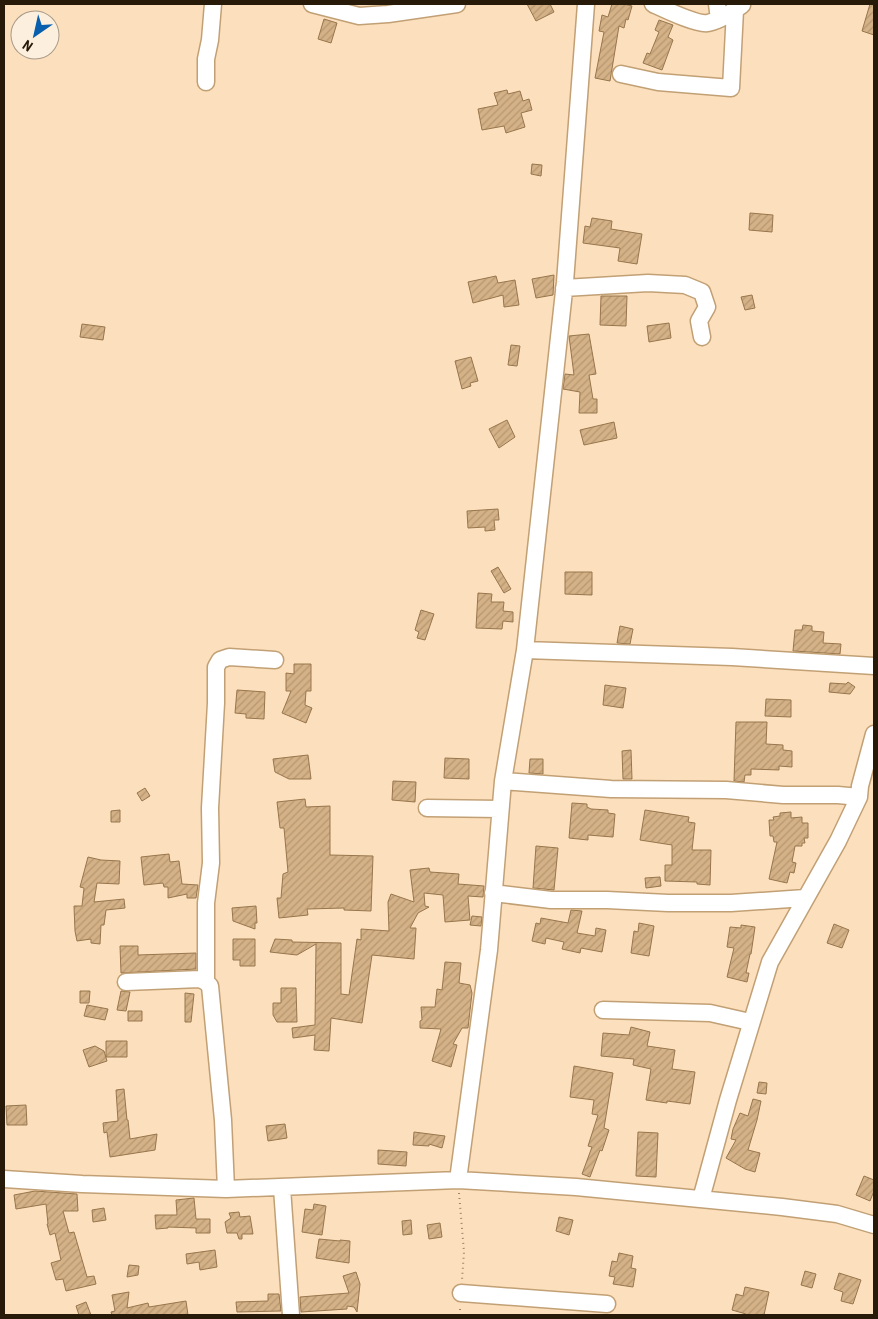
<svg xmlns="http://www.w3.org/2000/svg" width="878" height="1319" font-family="'Roboto Condensed',sans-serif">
<defs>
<pattern id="building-hatch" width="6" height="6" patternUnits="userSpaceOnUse" patternTransform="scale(1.25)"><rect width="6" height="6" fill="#d4b186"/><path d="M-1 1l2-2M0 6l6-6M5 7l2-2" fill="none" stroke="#b69872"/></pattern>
</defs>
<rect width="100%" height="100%" fill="#fcdfbc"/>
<path fill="url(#building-hatch)" stroke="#97764d" d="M527 4H550L554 12 536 21Z
M612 4H624L632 6 628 20 626 19 624 28 619 26 610 81 595 78 604 32 599 31 602 15 608 17Z
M870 4H874V35L862 31Z
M324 19 337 23 331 43 318 39Z
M659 20 673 25 668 37 673 40 662 70 643 63 647 53 650 54 659 32 655 30Z
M507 90 508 94 520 91 523 101 529 99 532 110 521 113 525 127 506 133 504 126 482 130 478 109 498 105 494 93Z
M532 164 542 165 541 176 531 174Z
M750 213 773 215 772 232 749 230Z
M592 218 612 221 611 229 642 234 637 264 618 261 620 248 583 243 585 226 590 227Z
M554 275 553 295 536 298 532 279Z
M496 276 498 283 515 280 519 305 504 307 503 295 473 303 468 282Z
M752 295 755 308 745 310 741 297Z
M601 296H627L626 326 600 325Z
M669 323 671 338 649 342 647 326Z
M82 324 105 327 103 340 80 337Z
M589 334 596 374 589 375 593 399H597V413H579L580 392 563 389 565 374 574 375 569 336Z
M511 345 520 346 517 366 508 365Z
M471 357 478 381 470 383 471 386 462 389 455 361Z
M507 420 515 437 499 448 489 429Z
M614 422 617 438 584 445 580 430Z
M498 509 499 520H494L495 530 485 531V527L468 528 467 511Z
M498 567 511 589 504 593 491 571Z
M565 572H592V595L565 594Z
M478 593 492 594 491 602H504L503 611 513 612V622L503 621 502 629 476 628Z
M421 610 434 614 425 640 417 638 419 632 415 630Z
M803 625 812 626V631L824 632 823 643 841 644 840 654 793 651 795 630H802Z
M620 626 633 629 630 644 617 643Z
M294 664H311V691H306L305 705 312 708 306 723 282 713 291 691H286V673L294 674Z
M848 682 855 687 850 694 829 692 830 683 846 684Z
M605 685 626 688 623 708 603 705Z
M237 690 265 692 264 719 246 718V714L235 713Z
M766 699 791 700V717L765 716Z
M736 722H767L766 744 783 745V750L792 751V767L779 766V770L751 769V775H745L744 782 734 781Z
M631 750 632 779H623L622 751Z
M308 755 311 779H289L275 772 273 759Z
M445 758 469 759V779L444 778Z
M530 759H543V774L529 773Z
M393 781 416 782 415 802 392 800Z
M145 788 150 796 142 801 137 793Z
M305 799 306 807 330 806V855L373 856 371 911 344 910V908L307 909 308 915 279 918 277 898H281L283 874 288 872 284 828H280L277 802Z
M572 803 587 804V807L591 809 608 810V813L615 814 613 837 588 835V840L569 838Z
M120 810V822H111V811Z
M645 810 689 817 688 822 695 823 692 850H711L710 885 697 884V882L665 881V865H672V845L640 840Z
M791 812V818L802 817V823H808V838H804L805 843H802V846H795L792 862 796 863 794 873 790 872 787 883 769 879 777 842H774L773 836H770L769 820H774L773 817 780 816V813Z
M536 846 558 848 554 890 533 888Z
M169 854 170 862 179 861 182 884 198 885 196 898H187V894L168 898V887H164L163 883 144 885 141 857Z
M88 857 101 860 120 861 119 884 97 883 94 902 124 899 125 908 106 910 104 925H101L100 944 91 943V939L77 941 75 931 74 906H82L84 888 80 887Z
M429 868 430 872 459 874 458 884 484 886 483 897 468 896 470 920 445 922 443 895 424 893 425 906 429 907 418 913 410 928H416L414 959 372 955 362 1023 331 1018 329 1051 314 1050 315 1035 293 1038 292 1028 315 1025 316 944 297 955 270 952 275 939 292 940V942L341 943V994L349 995 357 939 361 940V929L389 931 388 902 391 894 414 902 410 870Z
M660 877 661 886 646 888 645 878Z
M256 906 257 923H255V929L233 921 232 908Z
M571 910 582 911 577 933 595 936 596 928 606 930 602 952 581 948 580 953 562 949 564 942 546 938 545 944 532 941 536 923 540 924 541 918 568 923Z
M472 916 482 917 481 926 470 925Z
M639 923 654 926 649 956 631 953 634 931 638 932Z
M834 924 849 930 842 948 827 943Z
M741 925 755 927 751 954H750L746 973H749L747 982 727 977 734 948 727 947 730 927 741 928Z
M233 939H255V966H240V960H233Z
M120 946H138V955L196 953V969L121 973Z
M445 962 461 963 459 983 470 985 472 993 468 1028H462L453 1044 457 1045 451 1067 432 1061 441 1029 420 1028V1021L422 1020 421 1007H435L437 989 442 990Z
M281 988H296L297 1022H277L273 1015V1003H281Z
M80 991H90L89 1003H80Z
M121 991 130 992 126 1011 117 1010Z
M185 993 194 994 191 1022H185Z
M87 1005 108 1009 105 1020 84 1016Z
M128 1011H142V1021H128Z
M631 1027 650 1032 647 1046 675 1050 672 1069 695 1072 690 1104 667 1101V1103L646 1100 651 1069 633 1065 634 1059 601 1056 603 1033 629 1035Z
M106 1041H127V1057H106Z
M95 1046 104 1051 107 1061 89 1067 83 1050Z
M574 1066 613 1073 604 1128 609 1130 602 1151 600 1150 590 1177 582 1174 592 1147 588 1146 598 1115 592 1114 594 1100 570 1097Z
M759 1082 767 1083 766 1094 757 1093Z
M124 1089 127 1120H128L130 1139 157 1134 155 1150 110 1157 107 1132 104 1133 103 1123 118 1121 116 1090Z
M753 1099 761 1101 757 1120 748 1150 760 1153 755 1172 745 1169 726 1158 736 1140 731 1139 733 1129 740 1113 748 1116Z
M26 1105 27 1125H7L6 1106Z
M285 1124 287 1138 268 1141 266 1126Z
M414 1132 445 1136 442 1148 429 1144V1146L413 1145Z
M638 1132 658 1133 656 1177 636 1176Z
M378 1150 407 1152 406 1166 378 1164Z
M864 1176 874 1180V1191L870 1201 856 1195Z
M35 1191 77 1194 78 1211H63L69 1233 74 1232 87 1277 94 1276 96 1284 66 1291 63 1279 56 1280 51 1263 61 1260 55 1233 50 1235 47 1224H48L46 1204 16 1209 14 1195Z
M194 1198 196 1219H210V1233H196V1228L168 1227V1228L156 1229 155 1215H177L176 1200Z
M314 1204 326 1206 322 1235 302 1232 305 1209 313 1210Z
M104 1208 106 1220 93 1222 92 1210Z
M239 1212 240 1217 250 1216 253 1234H242V1239H239L237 1233H227L225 1222 231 1218 229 1213Z
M559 1217 573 1220 569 1235 556 1231Z
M411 1220 412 1234 403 1235 402 1221Z
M440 1223 442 1237 429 1239 427 1225Z
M319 1239 340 1241V1240L350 1241 349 1263 316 1258Z
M215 1250 217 1267 200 1270 199 1262 187 1264 186 1254Z
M619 1253 633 1256 631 1268 636 1269 633 1287 613 1284 615 1277 609 1276 612 1261 617 1262Z
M129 1265 139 1266 138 1275 127 1277Z
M805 1271 816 1274 812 1288 801 1285Z
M356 1272 360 1284 357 1312 354 1307 347 1306V1309L301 1312 300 1297 349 1293 343 1276Z
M839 1273 861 1280 853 1304 841 1301 843 1292 834 1289Z
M745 1287 769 1292 764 1315H746V1314L732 1310 736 1294 743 1296Z
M129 1292 127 1308 148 1303 149 1307 186 1301 188 1315H112L111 1312 115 1311 112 1295Z
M268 1294H279L281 1311 237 1312 236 1302 268 1301Z
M86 1302 91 1315H79L76 1306Z"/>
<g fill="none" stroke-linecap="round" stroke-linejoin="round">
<g stroke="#c2a075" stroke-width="19">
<path id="minor" d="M312 4 359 16 388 14 457 4
M653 4C664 9 697 25 708 23 721 20 732 12 742 5
M717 4 719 19
M621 74 658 82 731 88 735 10
M206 82V59L210 40 213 4
M564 288 648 283 685 285 702 292 707 307 699 321 702 337
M525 650 732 657 874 666
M503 781 611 789 726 790 783 795H838L859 797
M427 808 500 809
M493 893 551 900H607L668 903H731L805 898
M126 982 200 979 206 982 210 986 223 1120 226 1189
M206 982V903L211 863 210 808 216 703V667L220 660 229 657 275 660
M603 1010 710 1013 750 1022
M4 1179 82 1184 226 1189 458 1180 576 1187 782 1207 837 1214 874 1225
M458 1180 489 950 503 781 525 650 565 282 586 4
M282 1188 291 1315
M701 1199 728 1100 770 962 838 841 859 797 860 786 874 734
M461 1293 607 1304"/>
</g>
<path stroke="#9c866b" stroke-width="2" stroke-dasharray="1 4" stroke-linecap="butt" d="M459 1193 464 1252 462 1280
M460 1315V1308"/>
<use href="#minor" stroke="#fff" stroke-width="16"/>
</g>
<rect width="878" height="1319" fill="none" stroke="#271a09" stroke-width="10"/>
<g transform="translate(35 35) rotate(214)"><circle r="24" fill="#fdefdd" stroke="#a79a88"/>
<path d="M0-4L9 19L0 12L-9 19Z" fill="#085fad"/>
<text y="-8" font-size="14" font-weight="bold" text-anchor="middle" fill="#271a09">N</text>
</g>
</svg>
